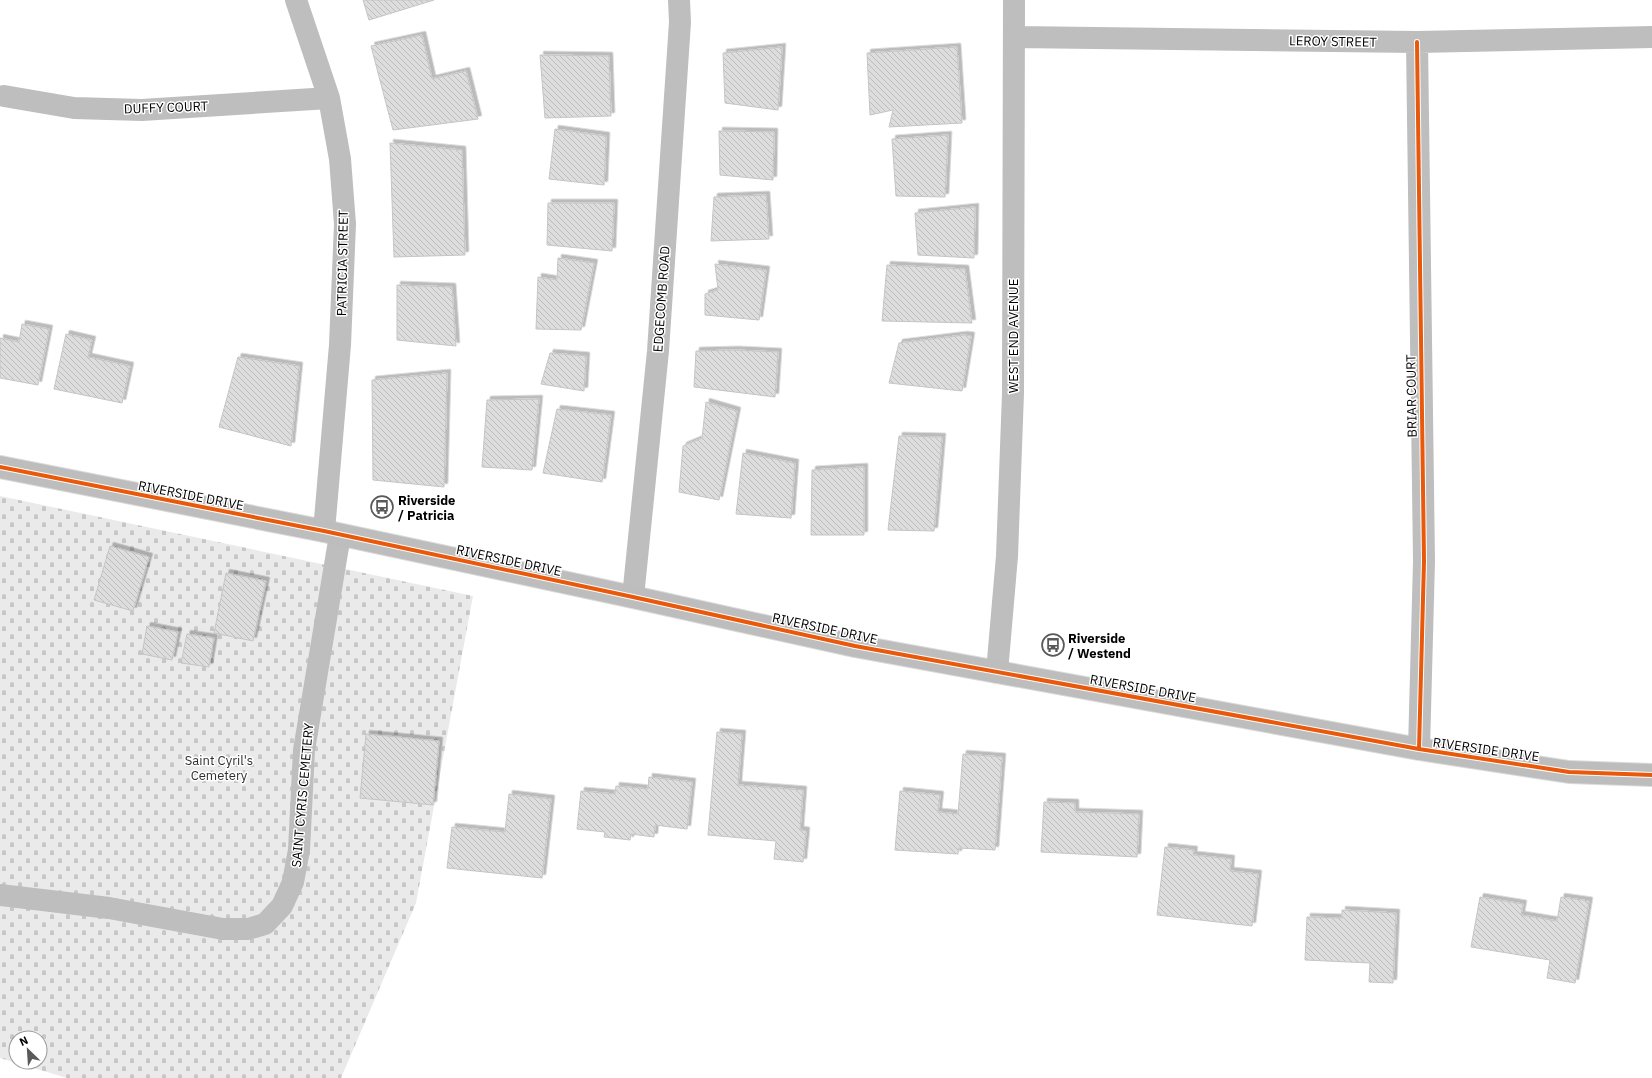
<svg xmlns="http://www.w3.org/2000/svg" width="1652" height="1078" font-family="'IBM Plex Sans',sans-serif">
<defs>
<pattern id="cemetery-stones" width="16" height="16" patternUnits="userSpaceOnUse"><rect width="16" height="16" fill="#eaeaea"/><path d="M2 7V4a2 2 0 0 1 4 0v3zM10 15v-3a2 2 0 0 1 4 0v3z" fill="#c7c7c7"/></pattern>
<pattern id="building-back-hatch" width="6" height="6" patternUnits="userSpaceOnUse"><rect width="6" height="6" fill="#ddd"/><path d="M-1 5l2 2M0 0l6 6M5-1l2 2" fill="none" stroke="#bcbcbc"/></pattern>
<filter id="shadow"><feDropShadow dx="3.5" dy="-3.5" stdDeviation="0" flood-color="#0004"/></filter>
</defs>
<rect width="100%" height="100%" fill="#fff"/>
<path fill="url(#cemetery-stones)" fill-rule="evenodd" d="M0 496 473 596 416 903 341 1078H67L0 1058ZM16 1038H40V1062H16Z"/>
<path fill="url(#building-back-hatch)" stroke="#c5c5c5" filter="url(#shadow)" d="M363 0H434L369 20Z
M422 35 432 79 466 71 478 119 393 130 371 46Z
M782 47 778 110 725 103 723 53Z
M957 47 962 123 889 127 893 110 870 115 867 53Z
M540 55 609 56 611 116 545 118Z
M555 129 606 136 604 185 549 179Z
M719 131 774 132 773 180 720 175Z
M948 135 945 197 896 196 892 139Z
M390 143 462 150 465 255 394 257Z
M766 195 769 239 711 241 714 197Z
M548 203H614L612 251 547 245Z
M975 207 974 258 918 255 915 213Z
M558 258 594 263 581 330 536 329 538 277 557 280Z
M715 264 766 270 759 320 705 315V294L718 290Z
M887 265 965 269 972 323 882 321Z
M397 285 452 287 456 346 397 340Z
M22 324 49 329 38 385 0 378V338L19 342Z
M66 334 92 340 88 357 130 366 122 403 54 389Z
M964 335 971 336 962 391 889 383 899 343Z
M735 350 778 352 775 397 694 387 696 351Z
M550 353 586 356 584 391 541 384Z
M238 357 299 366 291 446 219 427Z
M447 373 444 487 373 480 372 380Z
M539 399 532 470 482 467 487 400Z
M706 402 737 411 719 500 679 492 683 446 702 438Z
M557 409 611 415 602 482 543 473Z
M899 436 942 437 934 531 888 530Z
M743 453 795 463 791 518 736 514Z
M864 467V535H811L812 470Z
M110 546 149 557 133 611 94 600Z
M226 573 266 581 253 641 214 633Z
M147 626 178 632 172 660 142 654Z
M187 634 214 638 209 667 181 663Z
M717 732 742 734 738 785 803 790 800 830 806 831 803 862 774 859 776 841 708 835Z
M366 734 439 741 433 805 360 798Z
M963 754 1002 757 995 850 959 848 958 854 895 850 900 791 940 795 938 812 958 814Z
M649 777 692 782 687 829 655 825 654 837 631 834 630 840 604 837 605 832 577 829 581 791 615 794 616 786 648 789Z
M509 794 551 799 542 878 447 868 452 827 505 832Z
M1044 802 1075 803V812L1139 814 1137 857 1041 852Z
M1165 847 1194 850 1193 855 1231 859 1230 871 1258 874 1252 926 1157 915Z
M1480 897 1523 904 1521 915 1557 921 1561 897 1589 901 1575 983 1547 978 1550 960 1471 947Z
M1342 910 1396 913 1393 983 1369 982 1370 963 1305 960 1307 917 1342 918Z"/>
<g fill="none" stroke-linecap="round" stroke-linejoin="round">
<g stroke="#dbdbdb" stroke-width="24">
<path id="major" d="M0 467 324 531 633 597 855 646 1419 749 1569 772 1652 775"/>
</g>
<path stroke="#bebebe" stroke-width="22" d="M296 0 329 98 340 159 345 224 340 345 324 531
M1014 37 1417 42 1652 37
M1417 42 1424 561 1419 749
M4 96 74 108 142 110 329 98
M633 597 658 351 680 22 679 0
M997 672 1007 556 1013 393 1014 0
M0 895 109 908 223 929H248L265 924 282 906 293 882 299 850 304 750 340 535"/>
<use href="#major" stroke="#bdbdbd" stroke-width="22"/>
<g stroke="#fff" stroke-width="6">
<path id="cycleway" d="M1417 42 1424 561 1419 749
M0 467 324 531 633 597 855 646 1419 749 1569 772 1652 775"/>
</g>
<use href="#cycleway" stroke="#e8590c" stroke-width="4"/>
</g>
<defs>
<g id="bus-ring" transform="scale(1.15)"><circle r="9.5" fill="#fff" stroke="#595959" stroke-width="1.5"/><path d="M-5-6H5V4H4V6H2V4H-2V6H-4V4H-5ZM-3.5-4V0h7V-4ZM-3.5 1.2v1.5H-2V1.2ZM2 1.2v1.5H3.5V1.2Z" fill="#595959"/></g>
</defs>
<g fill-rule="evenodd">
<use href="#bus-ring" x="382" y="507"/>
<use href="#bus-ring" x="1053" y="645"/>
</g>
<g text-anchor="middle" stroke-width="3" stroke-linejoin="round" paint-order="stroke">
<g font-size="13" fill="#000" stroke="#fff">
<text transform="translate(1333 41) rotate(1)" y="5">LEROY STREET</text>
<text transform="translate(166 107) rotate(-2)" y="5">DUFFY COURT</text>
<text transform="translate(342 263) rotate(-89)" y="5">PATRICIA STREET</text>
<text transform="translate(661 299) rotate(-86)" y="5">EDGECOMB ROAD</text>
<text transform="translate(1013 336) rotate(-90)" y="5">WEST END AVENUE</text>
<text transform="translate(1411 396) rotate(-91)" y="5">BRIAR COURT</text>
<text transform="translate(191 495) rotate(11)" y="5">RIVERSIDE DRIVE</text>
<text transform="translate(509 560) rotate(12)" y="5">RIVERSIDE DRIVE</text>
<text transform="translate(825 628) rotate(12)" y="5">RIVERSIDE DRIVE</text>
<text transform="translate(1143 688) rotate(10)" y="5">RIVERSIDE DRIVE</text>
<text transform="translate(1486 749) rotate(8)" y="5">RIVERSIDE DRIVE</text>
<text transform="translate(302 795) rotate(-85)" y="5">SAINT CYRIS CEMETERY</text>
</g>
<g font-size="13" font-weight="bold" fill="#000" stroke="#fff" text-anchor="start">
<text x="398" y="505">Riverside<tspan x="398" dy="15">/ Patricia</tspan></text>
<text x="1068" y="643">Riverside<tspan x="1068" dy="15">/ Westend</tspan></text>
</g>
<g font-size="13" fill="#303030" stroke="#fff">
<text x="219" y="765">Saint Cyril's<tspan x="219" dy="15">Cemetery</tspan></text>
</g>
</g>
<g transform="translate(28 1050) rotate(335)"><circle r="19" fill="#ffffff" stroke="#999999"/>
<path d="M0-3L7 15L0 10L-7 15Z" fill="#595959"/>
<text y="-6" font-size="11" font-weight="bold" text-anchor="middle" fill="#000000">N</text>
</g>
</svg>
